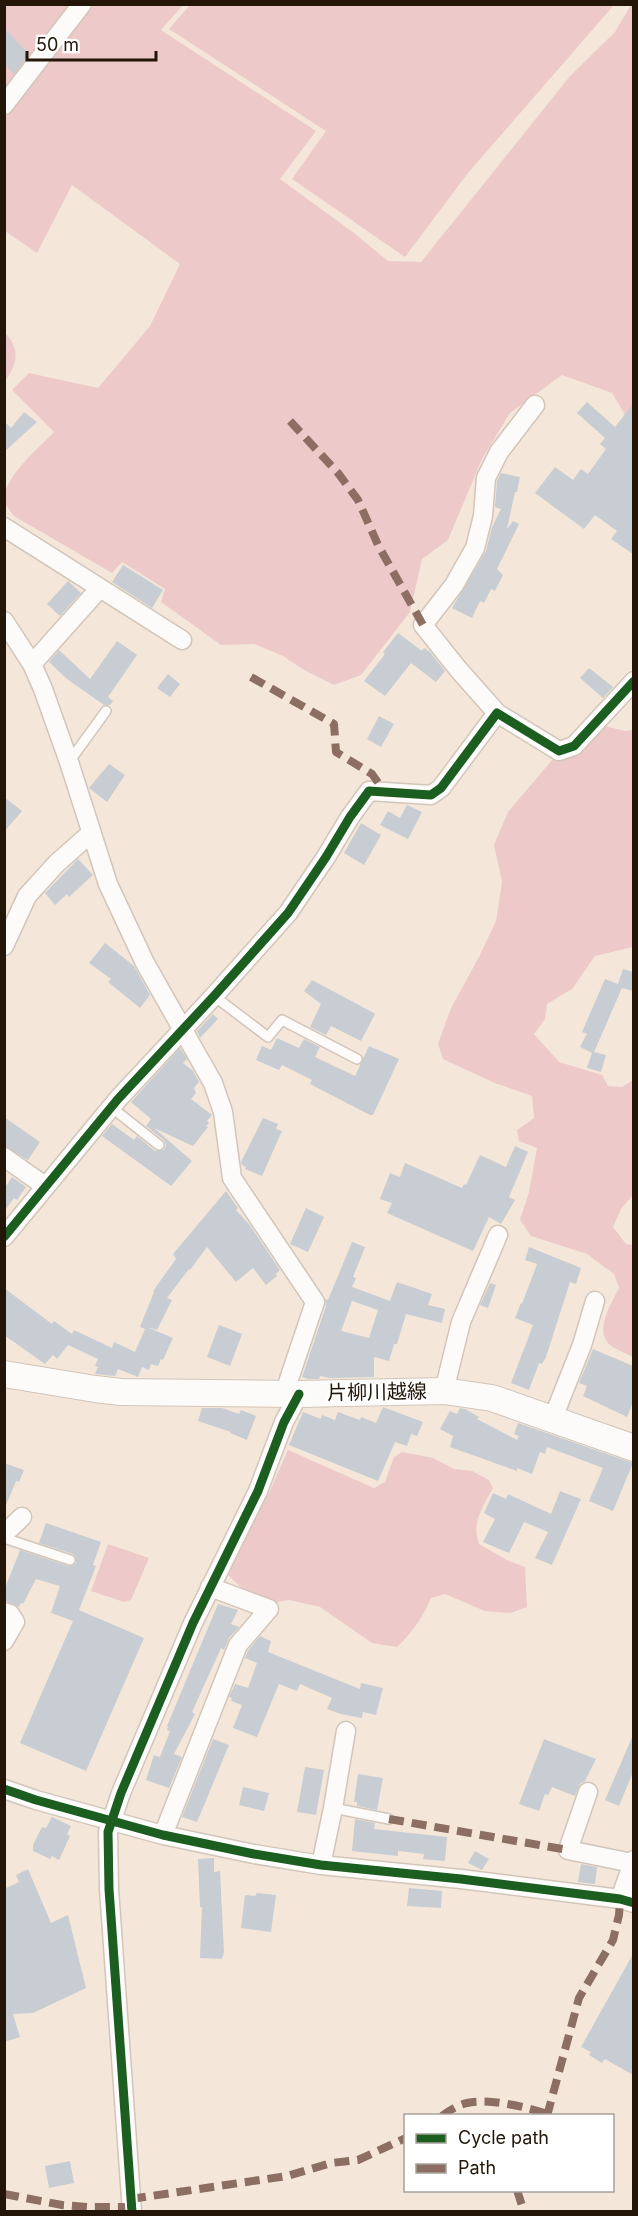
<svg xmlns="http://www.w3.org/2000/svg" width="638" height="2216" font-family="Inter,'Noto Sans JP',sans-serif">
<rect width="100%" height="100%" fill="#f4e7da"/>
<path fill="#eec9c9" d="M5 5H183L161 30 316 131 280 179 354 233 388 261 421 262 570 76 615 32 631 5H633V428L612 393 562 375 510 413 482 459 448 540 422 559 410 612 361 675 334 685 304 670 283 656 254 644 221 645 161 602 165 589 122 562 112 573 14 516C10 511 5 505 5 500 2 478 40 447 54 432L12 390 29 373 98 388 150 326 180 264 72 185 37 253 5 231Z
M190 5H614L468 173 405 257 292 179 326 131 169 29Z
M5 333C21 349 17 365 5 381Z
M601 725 625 731 633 730V947L595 956 572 989 547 1004 545 1019 534 1034 559 1062 602 1075 608 1086 622 1087 633 1080V1195L621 1209 613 1227 626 1244 633 1245V1357C626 1353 613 1349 608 1343 595 1328 612 1302 619 1288L614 1274 587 1254 531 1236 520 1220 529 1192 537 1148 519 1141 517 1130 534 1118 532 1096 495 1083 443 1059 438 1044 451 1008 479 957 496 921 502 882 494 845 508 812 552 760 581 748Z
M288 1450 374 1488 385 1482 394 1457 402 1452 433 1458 454 1469 472 1471 489 1480 493 1488C483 1507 471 1522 479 1544L507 1560 525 1567 527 1607 511 1613 485 1611 445 1594 431 1598C423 1617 412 1633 397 1647L372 1643 320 1607 290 1600 270 1603 244 1590 227 1574 242 1539 269 1493Z
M108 1544 149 1558 131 1600 124 1602 91 1591Z"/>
<path fill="#c7cdd2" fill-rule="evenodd" d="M4 28 29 54 14 74 4 64Z
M587 402 615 427 633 404V554L611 539 617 531 595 515 584 529 535 493 555 467 573 480 581 469 588 474 606 449 600 444 605 438 577 413Z
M24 412 37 422 4 452V421L11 428Z
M501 473 520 477 517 492H515L507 529 513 521 519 524 497 569 503 575 495 591 491 589 484 603 480 601 472 618 452 608 486 551 492 527 501 509 495 507 497 481Z
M123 565 163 590 152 608 112 582Z
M68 581 81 593 60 616 47 604Z
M398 633 422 651 424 648 430 652 445 671 436 682 411 663 385 696 364 681 385 654 383 652Z
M117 641 137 655 108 697 113 701 110 705H104L67 679 49 662 59 650 90 679Z
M589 668 613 687 603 698 580 678Z
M168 674 180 684 170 697 157 688Z
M379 716 394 724 381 747 367 739Z
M109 764 125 775 107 802 89 788Z
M4 797 22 811 4 832Z
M407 805 422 812 408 839 380 825 388 811 400 818Z
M361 823 381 835 364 865 344 853Z
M78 859 93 875 69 897 67 894 55 905 45 893Z
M105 943 134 966 150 995 140 1008 108 982 111 979 89 963Z
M623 969 633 972V991L622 988 594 1052 606 1055 601 1072 587 1068 592 1053 580 1047 587 1034 582 1032 605 979 618 984Z
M312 980 374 1013 375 1014 361 1041 331 1026 326 1035 310 1027 321 1004 304 991Z
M213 1014 218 1019 200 1038 197 1031Z
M277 1038 299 1048 304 1039 320 1047 315 1057 355 1076 369 1046 399 1059 373 1115H370L310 1084 312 1080 282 1065 279 1070 256 1060 262 1046 271 1050Z
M180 1048 187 1059 183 1063 193 1071 199 1082 194 1088 196 1093 191 1099 212 1115 207 1121 209 1123 206 1126 208 1127 193 1146 154 1128 192 1161 171 1186 102 1136 112 1124 134 1140 137 1136 155 1151 164 1150 166 1145 164 1140 146 1126 151 1119 131 1102Z
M4 1117 40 1142 28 1160 4 1146Z
M263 1118 278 1124 276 1129 282 1131 262 1176 245 1169 246 1167 242 1165 241 1162Z
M515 1146 528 1152 509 1197 515 1200 501 1224 489 1217 473 1251 387 1213 392 1203 380 1199 390 1173 400 1177 405 1163 462 1188 464 1184 466 1185 480 1155 506 1167Z
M12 1177 26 1187 17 1200 14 1198 4 1212V1189Z
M226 1191 238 1208 236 1210 249 1224 280 1270 276 1274 277 1276 266 1285 253 1268 236 1282 207 1247 190 1270 189 1269 167 1298 172 1300 157 1330 147 1327 173 1338 163 1360 161 1359 158 1366 151 1364 149 1370 142 1367 138 1377 118 1369 115 1376 95 1374 98 1367 95 1366 98 1359 68 1345 57 1359 53 1355 45 1364 4 1335V1288L52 1324 54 1321 72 1334 74 1330 112 1348 114 1342 135 1352 145 1329 140 1327 154 1292 153 1291 176 1259 173 1254Z
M306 1208 324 1217 308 1252 290 1244Z
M352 1242 365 1247 353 1277 356 1278 352 1287 390 1301 397 1282 432 1294 428 1305 445 1309 442 1323 406 1314 397 1344H394L389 1361 374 1357V1377L330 1378 320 1376 319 1379H308L302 1377 326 1306 325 1299 328 1300ZM352 1301 378 1310 369 1338 341 1331Z
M529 1247 581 1268 576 1284 570 1282 546 1357 542 1364 539 1363 529 1390 511 1383 533 1325 515 1318 521 1303 522 1304 537 1264 525 1260Z
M490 1283 496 1285 488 1308 480 1305Z
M219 1325 242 1334 230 1366 207 1357Z
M593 1349 633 1366V1402L627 1417 583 1396 587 1386 579 1383Z
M383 1407 423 1422 417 1436 411 1434 407 1446 395 1442 378 1481 289 1445 303 1412 321 1419 322 1415 335 1420 338 1412 360 1420 361 1417 376 1423Z
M202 1408H222L239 1414 241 1410 256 1416 247 1440 230 1433 231 1432 198 1421Z
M460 1408 465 1409 479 1417 477 1419 517 1440 519 1436 514 1434 518 1423 633 1463 613 1511 589 1501 603 1468 547 1447 545 1454 540 1452 532 1474 517 1468V1471L450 1447 453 1436 440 1429 450 1411 457 1414Z
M4 1463 24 1470 19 1482 16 1481 5 1508Z
M560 1491 581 1499 552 1565 535 1558 548 1532 524 1522 509 1553 483 1542 495 1519 484 1513 493 1493 506 1499 508 1494 551 1514Z
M46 1523 101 1542 93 1565 96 1566 79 1610 144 1638 86 1771 20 1743 73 1621 51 1613 60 1586 36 1579 23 1604 21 1603 19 1607 4 1600V1591L20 1550 68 1566H72L76 1563V1558L73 1554 39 1543Z
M218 1604 238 1610 231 1624 239 1627 229 1638 224 1650 221 1648 192 1712 195 1714 174 1754 182 1757 169 1788 146 1780 154 1755 160 1757 170 1731 167 1730 168 1727 167 1726Z
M260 1636 271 1641 268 1652 360 1689 361 1683 383 1688 376 1715 363 1712 362 1718 341 1714 327 1709 332 1698 300 1684 297 1691 279 1684 257 1737 233 1728 242 1705 231 1701 232 1698 229 1697 235 1684 248 1688 257 1663 245 1658 248 1651Z
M633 1735V1772L619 1806 605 1800Z
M213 1739 229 1745 197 1822 182 1817Z
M544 1739 596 1759 585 1781 580 1784 575 1796 552 1787 548 1795 545 1794 539 1811 519 1804Z
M305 1767 324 1770 316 1815 297 1812Z
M358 1774 383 1778 377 1810 357 1806V1802H354Z
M243 1787 269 1793 264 1811 239 1805Z
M52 1817 71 1826 67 1834 70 1836 59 1860 52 1856 50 1859 33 1851V1845L42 1827 46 1828Z
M355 1819 375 1823 374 1829 447 1837 445 1861 423 1859 424 1854 398 1851V1856L352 1851Z
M475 1851 489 1859 482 1870 468 1863Z
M214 1858V1872L220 1871 224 1952 222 1959 200 1958 202 1907H200L198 1859Z
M581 1864 597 1867 595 1884 578 1882Z
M28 1869 51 1923 68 1915 86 1988 33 2013 13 2014 20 2037 4 2042V1889L19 1882 16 1875Z
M409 1888 442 1891 441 1908 407 1906Z
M257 1893 276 1895 271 1932 241 1928 245 1895 255 1896Z
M633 1954V2075L605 2059 602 2063 589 2055 591 2052 581 2047Z
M70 2161 74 2183 49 2188 45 2166Z"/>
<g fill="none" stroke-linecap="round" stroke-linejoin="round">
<g stroke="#d2c5b9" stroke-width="12">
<path id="lane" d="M69 762 106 711
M214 996 268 1037 282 1020 357 1059
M111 1107 159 1145
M4 1538 70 1560
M333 1808 389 1819"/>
</g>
<g stroke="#d2c5b9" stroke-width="21">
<path id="street" d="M4 105 82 4
M4 527 182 640
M4 621 32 664 43 689 69 762 108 884 145 963 213 1083 223 1112 232 1178 315 1302 284 1394
M32 664 100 588
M497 713 458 669 423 625 454 585 475 548 483 516 486 478 499 452 535 405
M4 946 27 896 57 863 91 833
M4 1157 45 1186
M4 1237 118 1099 214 996 288 913 326 857 350 817 369 791 431 795 441 788 497 713 559 751 574 746 634 681
M444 1391 461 1322 498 1235
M553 1418 582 1345 595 1301
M4 1534 22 1517
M4 1612 10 1614 15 1622 4 1641
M4 1789 36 1800 163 1835 254 1854 321 1865 461 1879 620 1899 634 1903
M588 1792 568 1850 632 1863
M163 1835 238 1645 269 1609 210 1587
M321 1865 333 1808 346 1731
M620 1899 634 1860
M132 2212 109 1889 108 1832 121 1793 193 1623 258 1491 284 1422 299 1394"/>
</g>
<g stroke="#d2c5b9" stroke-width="28">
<path id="secondary" d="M4 1374 95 1389 121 1392 299 1394 444 1391 492 1398 634 1448"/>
</g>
<use href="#lane" stroke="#fdfbf9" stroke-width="9"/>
<use href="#street" stroke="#fdfbf9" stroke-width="18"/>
<use href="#secondary" stroke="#fdfbf9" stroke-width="26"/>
<path stroke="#8d6e63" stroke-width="8" stroke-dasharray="15 8" stroke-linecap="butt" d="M290 421 338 473 358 500 378 545 423 625
M251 677 334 724 336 752 372 774 384 791
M389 1819 568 1850
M442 2116C450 2110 458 2105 467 2103 487 2098 528 2107 547 2114
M547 2116 579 1998 613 1940 619 1915 620 1899
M517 2190 524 2212
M4 2194 62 2205 88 2207H131
M131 2199 287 2176 331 2163 358 2160 406 2138"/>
<g stroke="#fff" stroke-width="13">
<path id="cycleway" d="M4 1237 118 1099 214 996 288 913 326 857 350 817 369 791 431 795 441 788 497 713 559 751 574 746 634 681
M4 1789 36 1800 163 1835 254 1854 321 1865 461 1879 620 1899 634 1903
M132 2212 109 1889 108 1832 121 1793 193 1623 258 1491 284 1422 299 1394"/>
</g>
<use href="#cycleway" stroke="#1b5e20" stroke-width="9"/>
</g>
<g text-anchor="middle" stroke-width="4.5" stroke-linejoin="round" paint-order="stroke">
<g font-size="20" fill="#231608" stroke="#fff">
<text transform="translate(377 1392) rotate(-1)" y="7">片柳川越線</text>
</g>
</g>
<rect width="638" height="2216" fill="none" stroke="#231608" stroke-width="12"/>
<rect x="404" y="2114" width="210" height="78" fill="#ffffff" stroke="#a7a29c" stroke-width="1.5"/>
<rect x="416" y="2134" width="30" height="9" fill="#1b5e20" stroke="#a7a29c" stroke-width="1.5"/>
<text x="458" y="2144" font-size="18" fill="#231608">Cycle path</text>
<rect x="416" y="2164" width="30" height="9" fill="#8d6e63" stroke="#a7a29c" stroke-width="1.5"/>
<text x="458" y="2174" font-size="18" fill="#231608">Path</text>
<path d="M27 51v9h129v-9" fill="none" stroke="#231608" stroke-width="3"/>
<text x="36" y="51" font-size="18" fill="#231608" stroke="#ffffff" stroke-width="4.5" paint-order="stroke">50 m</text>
</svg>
